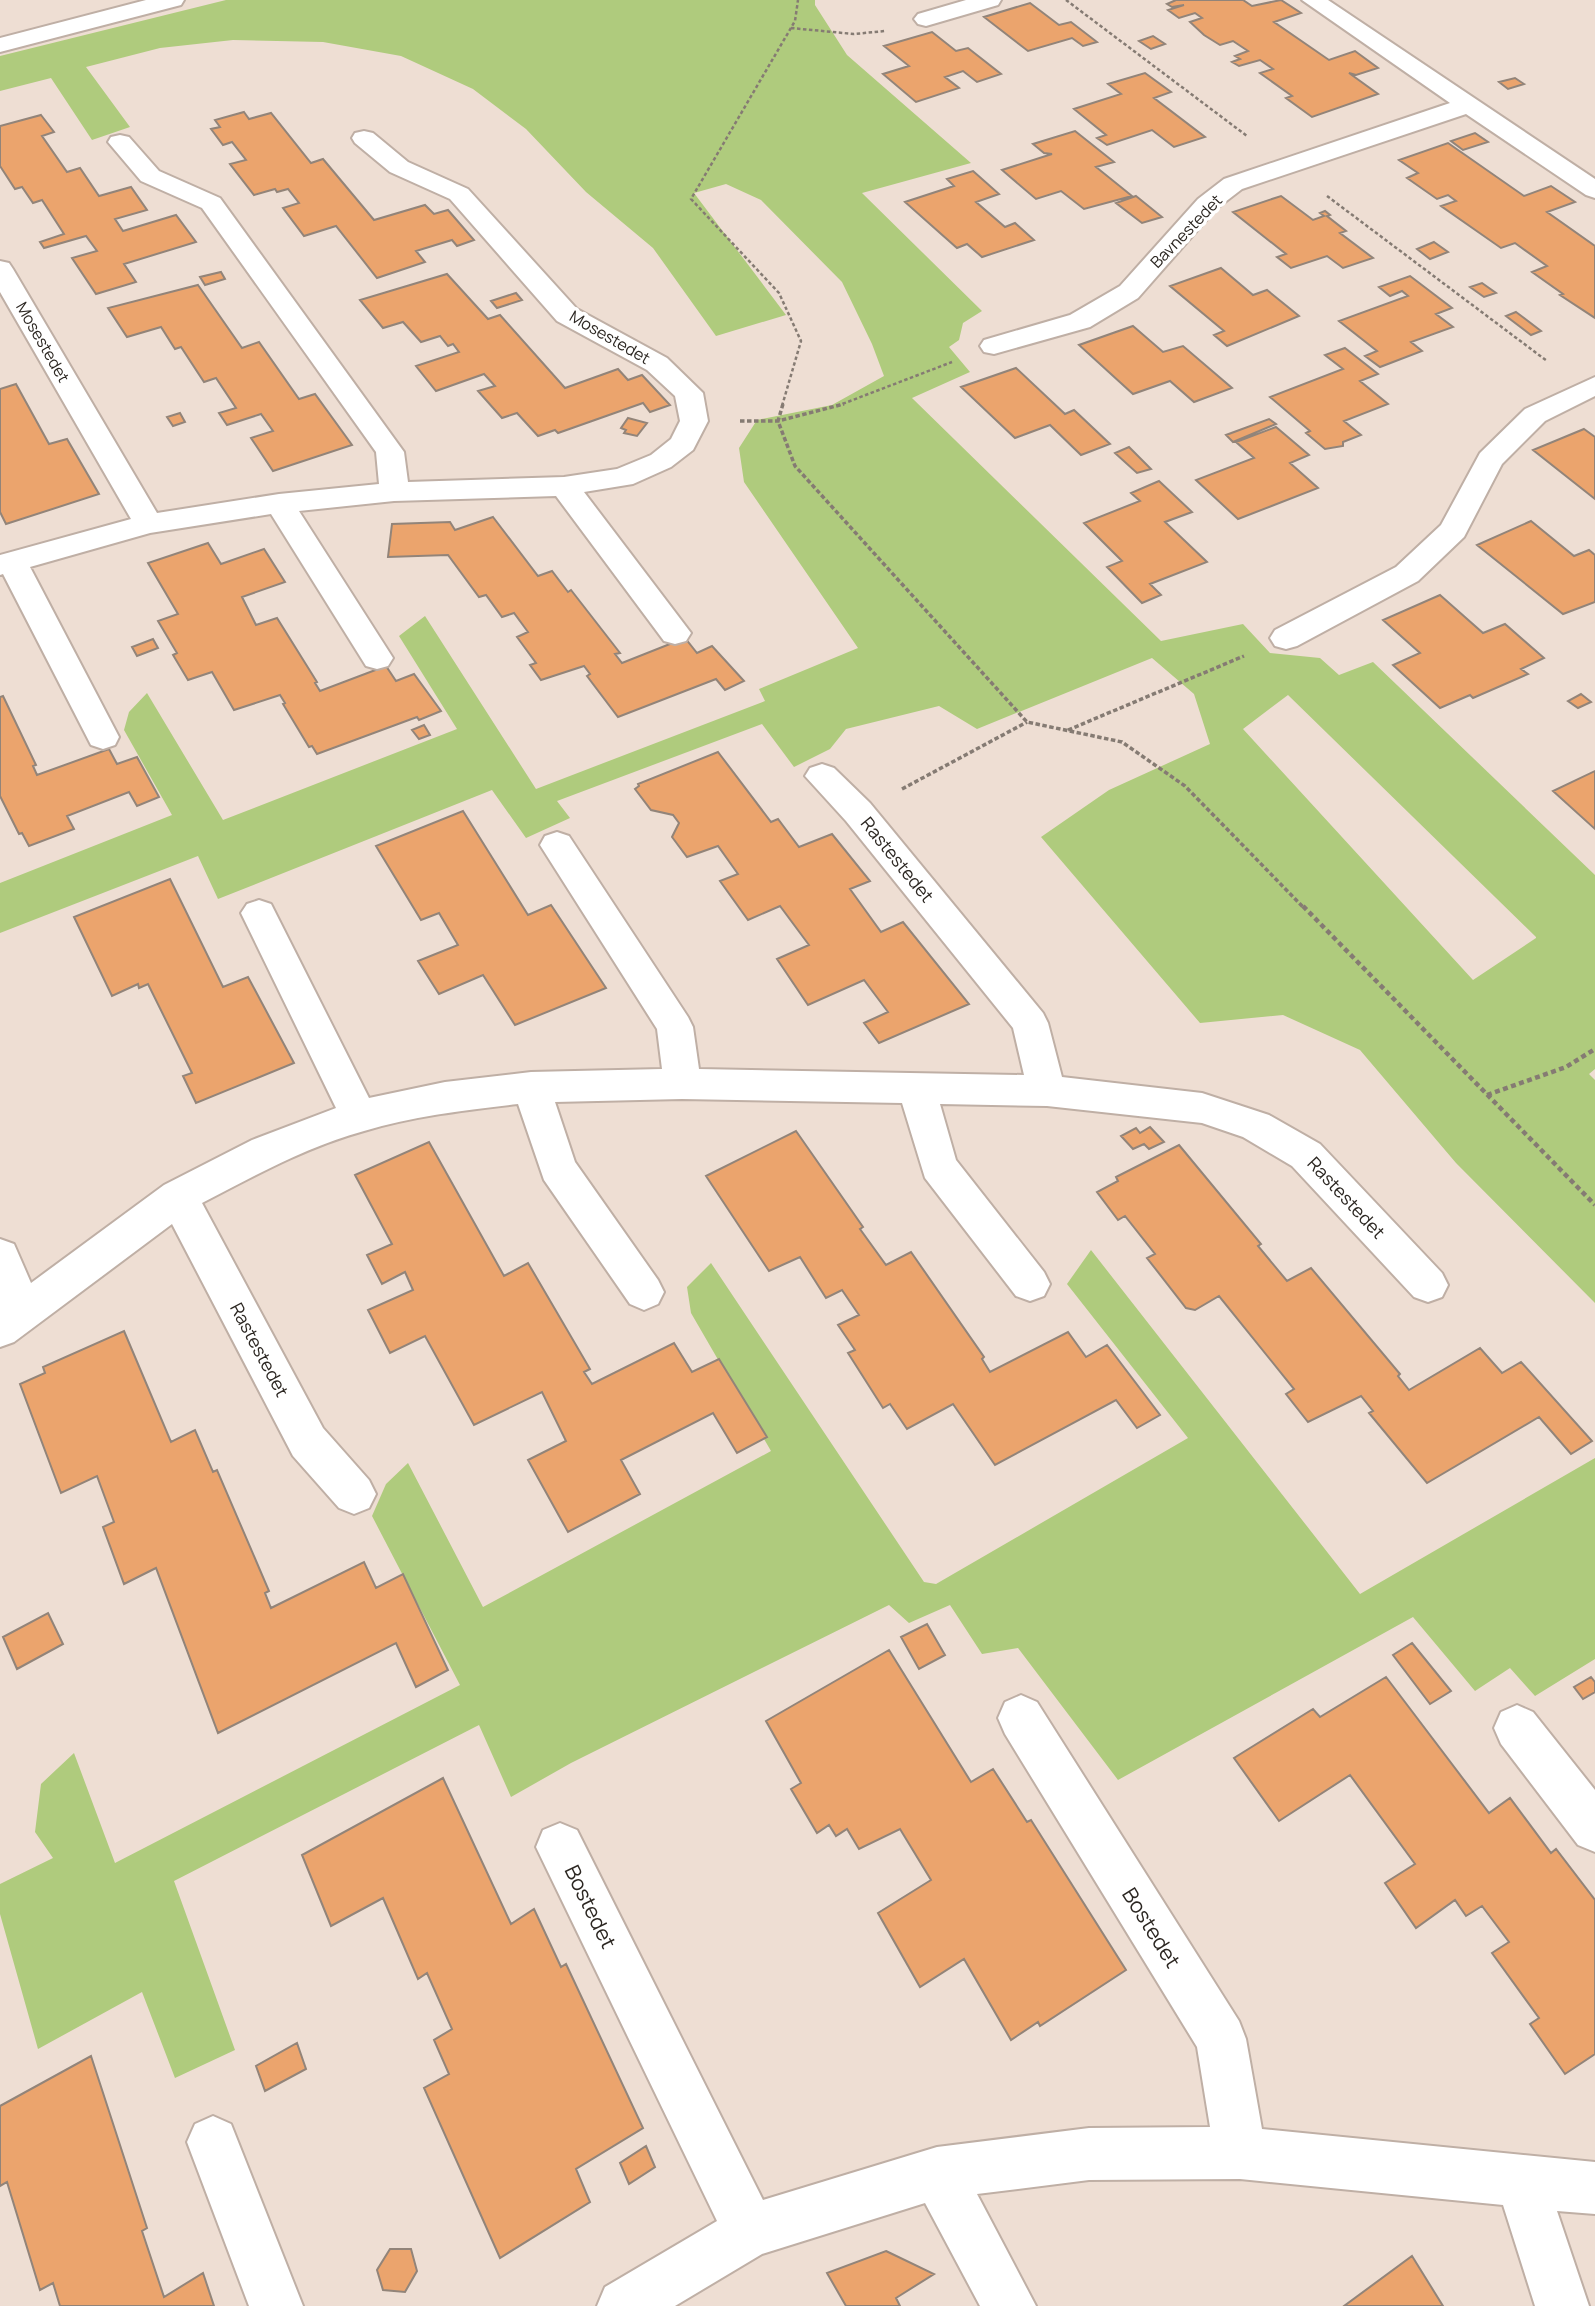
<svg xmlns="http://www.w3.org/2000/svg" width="1595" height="2306" font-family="Manrope,sans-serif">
<rect width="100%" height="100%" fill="#eeded3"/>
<path fill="#afcb7d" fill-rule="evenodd" d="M226 0H815V5L847 55 971 163 862 193 982 311 963 323 959 340 949 347 970 372 912 398 1161 641 1243 624 1270 653 1320 658 1339 675 1373 662 1595 875V1069L1589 1074 1595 1080V1303L1456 1163 1360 1050 1283 1015 1200 1023 1041 837 1109 790 1210 744 1194 694 1152 658 977 729 939 706 846 729 830 749 794 767 762 724 557 801 570 818 526 838 492 790 218 899 198 856 0 933V883L172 815 124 730 129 712 147 693 223 820 457 729 399 636 425 616 536 789 765 701 759 689 858 648 744 482 739 448 757 420 832 405 884 376 872 344 842 282 761 200 726 184 694 193 786 315 716 336 653 248 586 192 526 129 473 89 401 56 323 42 233 40 160 48 86 67 130 127 92 140 51 78 0 91V56ZM1288 695 1536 937V938L1473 980 1243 729Z
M1091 1250 1360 1594 1595 1458V1659L1535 1696 1510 1668 1475 1691 1413 1617 1118 1780 1018 1648 982 1654 950 1605 909 1623 889 1605 571 1763 511 1797 479 1725 174 1881 235 2050 175 2078 142 1992 38 2049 0 1914V1884L53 1858 35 1832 41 1784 74 1753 115 1863 460 1685 372 1516 386 1484 408 1463 483 1607 771 1451 691 1313 687 1287 711 1263 924 1582 936 1584 1188 1438 1067 1284Z"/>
<path fill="#eba46d" stroke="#928479" stroke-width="2" d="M1176 0H1243L1252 6 1281 0 1301 13 1274 22 1329 60 1355 51 1378 68 1356 75 1349 73 1378 94 1312 117 1286 98 1292 96 1260 73 1273 69 1260 60 1239 66 1232 62 1240 59 1235 56 1248 51 1233 41 1220 45 1204 35 1190 22 1202 18 1195 13 1179 18 1168 10 1184 5 1172 7 1167 4Z
M1030 3 1059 25 1071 22 1097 42 1083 46 1072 38 1028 51 984 17Z
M932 32 956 51 968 48 1001 74 977 82 963 71 945 77 959 88 916 102 883 74 909 66 884 46Z
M1153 36 1165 44 1151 49 1139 41Z
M1145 73 1171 92 1154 98 1205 137 1174 147 1152 130 1107 145 1097 138 1106 135 1074 109 1121 94 1108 84Z
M1515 78 1524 84 1508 89 1499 82Z
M244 112 249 119 271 113 311 163 323 159 374 220 425 205 434 214 448 210 474 240 457 246 452 240 416 251 425 262 377 278 336 226 304 236 283 208 299 203 288 189 277 192 275 189 254 195 230 164 246 160 232 142 223 145 211 129 220 127 215 120Z
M41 115 54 132 42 136 67 172 80 168 99 196 131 187 147 210 115 219 123 231 176 215 196 242 124 264 136 282 96 294 72 258 97 251 86 236 44 248 40 242 64 234 42 200 33 203 22 187 15 189 0 166V126Z
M1075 131 1114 162 1096 167 1132 196 1084 209 1061 191 1036 199 1002 170 1052 154 1044 153 1033 144Z
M1475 133 1488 142 1463 150 1451 141Z
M1448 143 1524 196 1551 186 1575 202 1547 212 1595 246V318L1560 295 1563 294 1532 272 1547 266 1515 243 1501 248 1441 206 1456 201 1448 195 1437 199 1407 178 1418 173 1399 160Z
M973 171 999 194 976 202 1005 227 1015 223 1034 240 982 257 967 244 957 248 905 202 954 186 947 179Z
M1136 196 1162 217 1142 223 1116 203Z
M1281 196 1313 220 1324 216 1320 213 1325 211 1330 215 1327 216 1346 231 1340 233 1373 258 1343 268 1327 256 1291 268 1277 257 1286 254 1233 212Z
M1434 242 1448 252 1430 259 1417 249Z
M1221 268 1253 295 1267 290 1299 316 1227 346 1214 335 1224 331 1170 286Z
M221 272 225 279 205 285 200 277Z
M447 274 488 319 500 315 565 388 618 369 628 380 642 375 670 405 650 412 643 403 558 433 555 430 538 436 517 413 502 418 478 391 495 386 484 374 436 391 416 366 459 352 453 344 448 346 440 336 421 342 403 322 383 328 360 300Z
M1410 276 1452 308 1436 314 1453 327 1411 342 1422 351 1380 367 1365 356 1377 351 1339 321 1408 296 1402 291 1390 296 1379 287Z
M1482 283 1496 293 1484 297 1470 287Z
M198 285 242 348 259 342 299 399 315 394 352 445 273 471 251 438 273 431 261 414 227 425 219 413 236 408 216 378 204 382 181 347 175 349 161 327 127 337 108 308Z
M516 293 522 300 497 308 491 301Z
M1516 312 1541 331 1531 335 1506 316Z
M1133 326 1163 352 1183 346 1232 388 1194 402 1170 381 1133 394 1079 345Z
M1345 348 1378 374 1360 381 1388 404 1344 421 1361 435 1343 442V446L1325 449 1306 433 1310 431 1270 397 1343 369 1325 355Z
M1016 368 1065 414 1074 410 1110 444 1081 455 1050 425 1015 438 961 387Z
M16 384 49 444 67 439 99 494 6 524 0 512V389Z
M180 413 185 422 173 426 167 417Z
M628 418 647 423 637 436 624 433 626 430 621 428Z
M1269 419 1276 424 1233 442 1226 435Z
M1276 427 1309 455 1290 463 1318 488 1238 519 1196 480 1254 458 1236 442Z
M1584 429 1595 437V499L1533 450Z
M1129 447 1151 469 1137 473 1115 453Z
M1159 481 1192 512 1165 522 1207 562 1150 584 1161 595 1142 603 1107 567 1122 561 1084 523 1140 501 1131 493Z
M493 517 538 576 552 571 568 592 571 590 620 653 615 654 622 663 685 638 697 653 712 646 744 681 725 690 716 679 618 717 587 676 590 674 584 666 541 680 530 665 536 663 517 637 528 632 514 613 502 617 486 595 479 597 448 555 388 557 392 524 450 522 455 530Z
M1531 521 1574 556 1589 550 1595 555V602L1563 614 1477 545Z
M208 543 221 564 264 549 285 582 242 597 256 625 277 618 317 682 315 683 320 691 386 666 396 681 414 674 441 711 419 720 417 717 317 754 312 746 309 747 283 704 285 703 280 695 234 710 212 672 188 680 173 655 177 653 158 621 178 614 148 563Z
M1440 595 1483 633 1505 624 1544 658 1521 669 1528 674 1473 698 1470 695 1440 708 1393 665 1420 653 1383 620Z
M153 639 158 648 137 656 132 647Z
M1581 694 1591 702 1578 708 1568 701Z
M3 696 36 765 33 766 37 775 109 749 117 764 137 757 159 797 137 806 129 792 67 816 74 829 29 846 22 833 19 834 0 796V697Z
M424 725 430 735 419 739 412 730Z
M718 752 771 822 778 819 799 847 832 834 870 881 850 889 881 932 903 922 969 1004 879 1043 864 1023 888 1012 864 980 808 1005 777 959 809 945 780 906 748 920 720 881 738 874 718 846 687 857 672 837 679 823 673 815 651 810 635 789 639 786 638 784Z
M1595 771V829L1553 791Z
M463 811 528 915 551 905 606 988 515 1025 483 975 439 994 418 961 458 945 439 913 421 920 376 846Z
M170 879 223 987 248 977 294 1063 196 1103 183 1076 192 1073 148 984 139 988 138 984 112 996 74 917Z
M1150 1127 1164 1142 1149 1149 1144 1144 1133 1149 1121 1136 1136 1128 1140 1133Z
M796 1131 863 1227 860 1229 886 1265 911 1252 984 1357 982 1359 990 1372 1068 1332 1086 1357 1107 1345 1160 1415 1137 1428 1116 1400 995 1465 953 1404 907 1429 890 1404 883 1408 848 1353 855 1350 838 1325 859 1315 842 1290 826 1298 800 1257 769 1271 706 1176Z
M429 1142 504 1276 528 1263 590 1369 584 1372 592 1384 674 1343 692 1372 719 1359 767 1437 737 1453 713 1413 621 1460 640 1494 568 1532 528 1460 566 1441 542 1392 474 1425 425 1336 390 1353 368 1310 413 1290 405 1272 382 1284 367 1255 392 1244 355 1175Z
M1179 1145 1261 1244 1258 1246 1287 1281 1311 1268 1400 1374 1398 1376 1409 1390 1480 1348 1502 1373 1521 1362 1592 1441 1571 1454 1539 1417 1427 1483 1369 1413 1373 1411 1361 1396 1308 1422 1286 1394 1294 1389 1219 1296 1195 1310 1186 1308 1147 1258 1155 1254 1125 1216 1118 1220 1097 1192 1118 1181 1116 1177Z
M124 1331 171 1442 195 1430 213 1472 217 1470 269 1591 265 1593 271 1608 364 1562 376 1588 403 1574 448 1670 416 1687 396 1643 218 1733 156 1568 124 1584 103 1527 114 1522 97 1476 61 1493 20 1384 45 1373 43 1367Z
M48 1613 63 1644 17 1669 3 1637Z
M927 1624 945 1655 919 1669 901 1637Z
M1412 1643 1451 1691 1430 1704 1393 1655Z
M889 1650 971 1782 993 1769 1027 1822 1031 1820 1126 1970 1040 2026 1038 2022 1011 2040 964 1959 920 1987 878 1913 931 1880 900 1829 859 1849 847 1829 836 1836 829 1825 817 1833 791 1789 801 1783 766 1721Z
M1386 1677 1489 1813 1510 1798 1551 1853 1556 1849 1595 1900V2054L1565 2074 1530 2024 1539 2018 1492 1953 1509 1942 1482 1906 1466 1916 1455 1900 1416 1928 1385 1883 1415 1864 1350 1775 1279 1821 1234 1758 1313 1709 1320 1717Z
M1591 1677 1595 1682V1692L1583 1699 1574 1687Z
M443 1778 511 1924 534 1909 561 1967 566 1964 643 2128 576 2169 590 2202 500 2258 424 2088 449 2074 434 2040 452 2029 427 1973 418 1979 383 1898 331 1926 302 1855Z
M297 2043 306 2069 265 2091 256 2066Z
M91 2056 147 2228 142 2231 164 2297 203 2273 214 2306H60L53 2283 40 2290 7 2182 0 2186V2106Z
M646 2146 655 2167 629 2184 620 2163Z
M390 2249H411L417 2271 405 2292 383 2290 377 2270Z
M886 2251 934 2274 896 2298 900 2306H846L827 2273Z
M1412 2256 1443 2306H1344Z"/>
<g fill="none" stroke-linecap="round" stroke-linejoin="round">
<g stroke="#bfafa5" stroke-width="4">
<path id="minor" d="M146 0H184L181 5 0 52V38Z
M966 0H1001L998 5 926 26 918 24 914 19 918 14Z
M1302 0H1328L1595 179V198L1586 195 1466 114 1242 189 1216 209 1138 298 1090 327 994 354 984 352 980 346 984 340 1070 315 1120 286 1198 199 1224 179 1450 103Z
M364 131 373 133 408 162 468 189 577 309 667 358 703 393 708 421 693 450 671 467 633 484 584 492 691 633 686 641 675 644 664 641 556 496 394 501 299 511 393 658 388 666 377 669 366 666 271 514 150 533 30 567 119 737 115 745 103 749 91 745 3 574 0 575V555L131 519 0 292V261L9 263 13 269 157 513 279 494 379 484 376 452 202 208 141 181 108 142 111 137 120 135 129 137 159 171 220 198 404 452 408 482 564 477 617 469 651 455 671 439 680 421 675 396 647 370 557 321 450 199 390 172 355 143 352 138 355 133Z
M1595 377V396L1545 421 1502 464 1464 537 1418 581 1297 646 1286 649 1275 646 1270 638 1275 630 1396 567 1441 525 1480 453 1525 409Z
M822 764 834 768 870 803 1043 1013 1048 1023 1062 1077 1202 1093 1269 1115 1320 1144 1442 1273 1448 1285 1442 1297 1428 1302 1414 1297 1292 1166 1243 1137 1202 1123 1047 1106 940 1104 956 1160 1044 1272 1050 1284 1044 1296 1030 1301 1016 1296 925 1178 902 1103 682 1099 555 1102 575 1162 658 1280 664 1292 658 1304 644 1310 630 1304 544 1180 518 1104C466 1110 414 1116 364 1131 306 1147 254 1176 202 1203L323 1428 369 1480 376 1494 369 1508 354 1514 339 1508 293 1456 172 1224 14 1342 0 1347V1239L14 1244 31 1283 164 1185 252 1140 336 1108 241 913 247 904 259 900 271 904 369 1098 445 1082 531 1072 662 1069 657 1029 540 845 545 836 557 832 569 836 688 1017 693 1027 699 1069 1024 1075 1013 1028 846 821 805 776 810 768Z
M1021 1695 1037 1702 1239 2021 1246 2039 1262 2129 1595 2162V2214L1557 2211 1589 2306H1535L1503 2205 1240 2179 1089 2180 977 2194 1036 2306H980L925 2203 762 2254 675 2306H597L605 2287 717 2221 536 1847 543 1830 560 1823 577 1830 763 2200 937 2147 1089 2128 1210 2127 1197 2047 1005 1734 998 1718 1005 1702Z
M1517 1705 1533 1712 1595 1790V1852L1578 1845 1501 1744 1494 1728 1501 1712Z
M213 2116 231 2124 303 2306H249L187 2142 195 2124Z"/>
</g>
<path stroke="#857b73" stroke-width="2.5" stroke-dasharray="3.5 2.5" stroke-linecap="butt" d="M1066 0 1247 136
M791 28 854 34 885 31
M1327 196 1547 361
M782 406 801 341 779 293 691 199 795 21 798 0
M837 406 952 362"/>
<path stroke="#857b73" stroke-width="3.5" stroke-dasharray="4.5 2.5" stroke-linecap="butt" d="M783 404 778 421 795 466 1027 722 1122 742 1185 786 1304 908
M740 421H778L844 404
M1068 730 1244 656
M902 789 1027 722"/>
<path stroke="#857b73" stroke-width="4.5" stroke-dasharray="5 3.5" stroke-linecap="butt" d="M1303 906 1595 1205
M1487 1095 1566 1067 1595 1049"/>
<use href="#minor" fill="#fff" fill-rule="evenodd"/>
</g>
<g text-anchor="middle" stroke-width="7" stroke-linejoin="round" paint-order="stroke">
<g font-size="16" fill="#2c2722" stroke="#fff">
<text transform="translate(1186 231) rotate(-46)" y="6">Bavnestedet</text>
<text transform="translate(610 337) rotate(30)" y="6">Mosestedet</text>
<text transform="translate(43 342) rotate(60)" y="6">Mosestedet</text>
</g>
<g font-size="18" fill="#2c2722" stroke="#fff">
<text transform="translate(897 860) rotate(51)" y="6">Rastestedet</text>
<text transform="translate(1346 1198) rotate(47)" y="6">Rastestedet</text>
<text transform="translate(259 1350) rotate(62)" y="6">Rastestedet</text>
</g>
<g font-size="21" fill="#2c2722" stroke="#fff">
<text transform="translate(590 1907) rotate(64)" y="7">Bostedet</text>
<text transform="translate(1151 1928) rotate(58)" y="7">Bostedet</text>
</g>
</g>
</svg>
